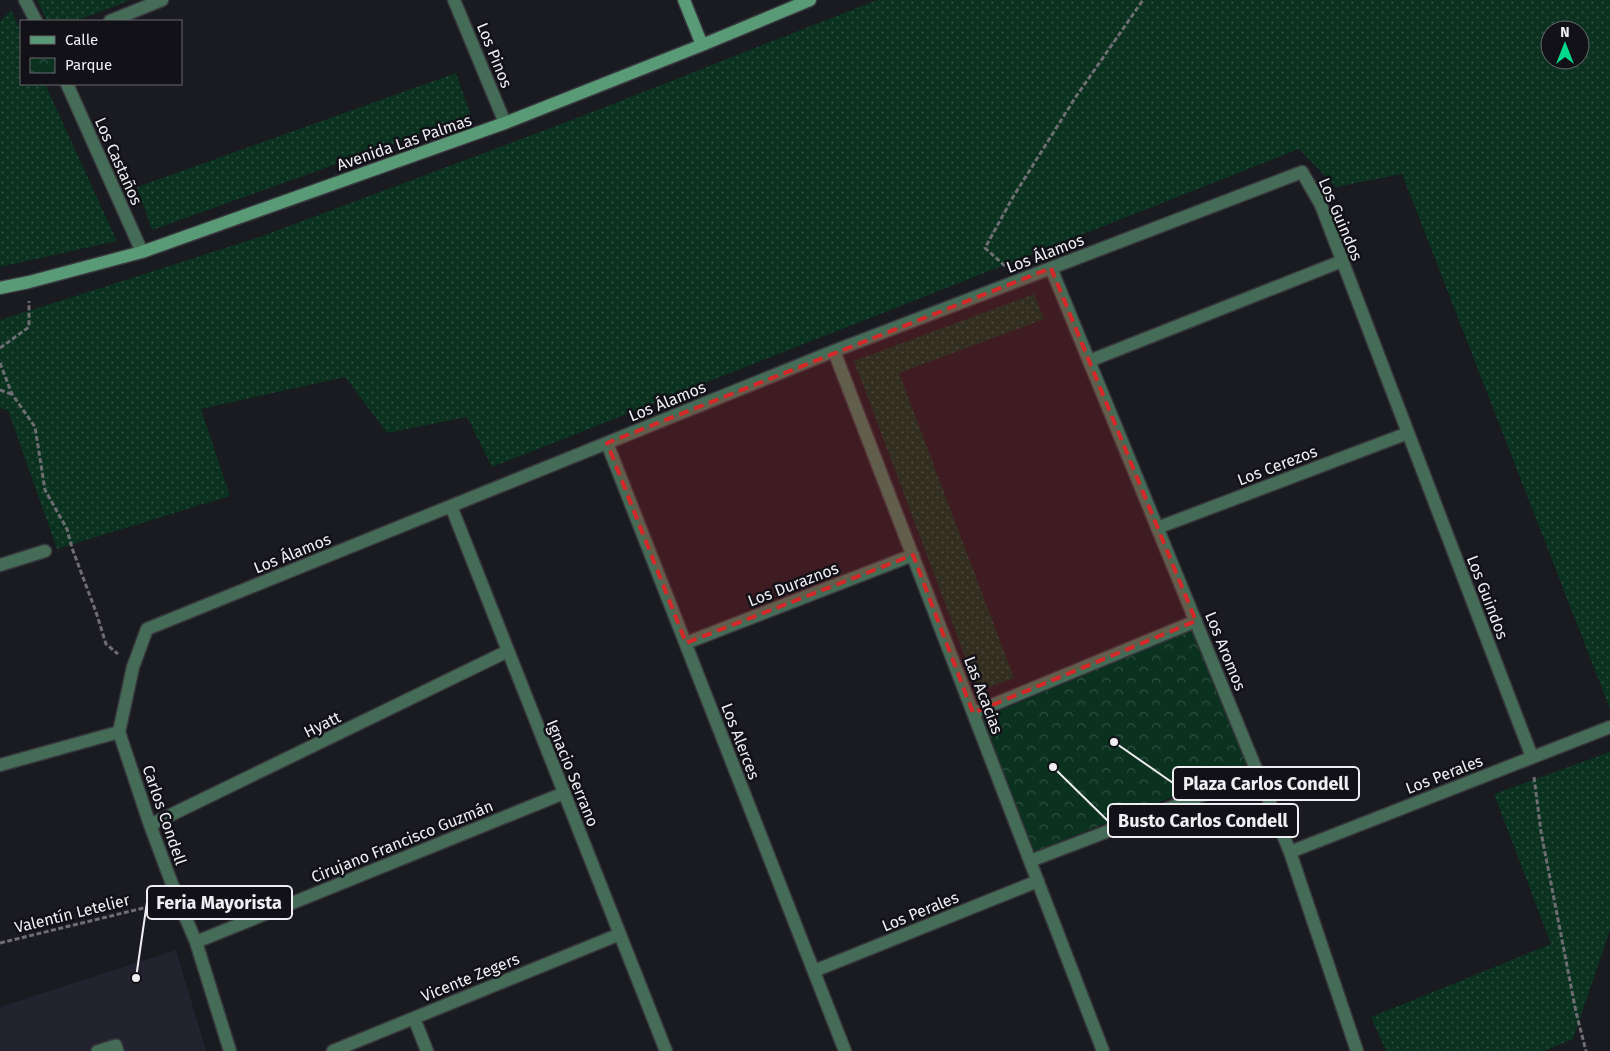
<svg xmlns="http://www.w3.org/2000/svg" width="1610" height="1051" font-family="'Fira Sans',sans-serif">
<defs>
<pattern id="grass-dots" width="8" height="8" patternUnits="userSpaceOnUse" patternTransform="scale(1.25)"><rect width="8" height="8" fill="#0b311f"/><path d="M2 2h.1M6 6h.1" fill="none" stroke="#2f4f40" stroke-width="1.8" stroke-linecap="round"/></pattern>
<pattern id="park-crowns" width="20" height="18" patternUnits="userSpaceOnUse" patternTransform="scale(1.25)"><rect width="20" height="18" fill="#0b311f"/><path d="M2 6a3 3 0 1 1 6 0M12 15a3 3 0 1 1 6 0" fill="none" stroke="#2f4f40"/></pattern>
</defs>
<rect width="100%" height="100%" fill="#1a1a21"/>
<path fill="#22232f" d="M176 950 206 1051H0V1007Z"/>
<path fill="url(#grass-dots)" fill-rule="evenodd" d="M37 0H130L76 21H47Z
M877 0H1610V709L1402 174 1336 187 1299 149 492 467 467 417 387 433 345 377 201 409 230 496 57 549 8 410 0 408V320L257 238 577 118ZM1550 30H1580V60H1550Z
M11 10 21 32V84H45L117 241 0 267V22Z
M456 73 471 116 152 230 137 187Z
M1034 294 1044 319 899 373 1014 678 978 691 854 361Z
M1610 752V930L1573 1039 1544 1051H1386L1371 1017 1551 944 1494 794Z"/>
<path fill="url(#park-crowns)" d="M1193 630 1248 767 1031 853 981 718Z"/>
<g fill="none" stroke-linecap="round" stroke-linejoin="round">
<g stroke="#38383e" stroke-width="14">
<path id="lane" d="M97 1051 116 1045 118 1051"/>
</g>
<g stroke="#38383e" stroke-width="15">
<path id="street" d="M25 0 36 21
M454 0 505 123
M110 21 162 0
M67 84 142 252
M1051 268 1290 852 1357 1051
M834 351 1103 1051
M1089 361 1342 261
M607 443 845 1051
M451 506 666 1051
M1157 528 1408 433
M0 565 45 551
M686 643 913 555
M973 713 1196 621
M119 732 133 667 147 629 834 351 1302 172 1321 205 1532 757
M119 732 150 825 178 900 196 942 230 1051
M0 765 119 732
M150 825 508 651
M1290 852 1610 727
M1030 861 1258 774
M196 942 564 793
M814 971 1038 881
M414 1018 427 1051
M333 1051 620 934"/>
</g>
<g stroke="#38383e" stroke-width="15">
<path id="secondary" d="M684 0 702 45
M0 288 29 282 142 252 505 123 702 45 810 0"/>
</g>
<path stroke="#6d6d73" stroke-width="3" stroke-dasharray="5 2.5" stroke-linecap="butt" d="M1005 266 985 248 1013 197 1075 98 1143 0
M0 348 29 327V301
M0 363 12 394 35 427 45 490 67 529 72 548 96 612 106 644 118 654
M0 390 11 394
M1534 777 1541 832 1576 1012 1586 1051
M0 943 160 904"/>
<use href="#lane" stroke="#446c56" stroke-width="11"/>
<use href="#street" stroke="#446c56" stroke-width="12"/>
<use href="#secondary" stroke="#599b77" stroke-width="12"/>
</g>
<path fill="#d62828" fill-opacity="0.2" stroke="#d62828" stroke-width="4" stroke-dasharray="10 6" stroke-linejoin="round" d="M1051 268 1196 621 973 713 913 555 686 643 607 443Z"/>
<g text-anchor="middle" stroke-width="5" stroke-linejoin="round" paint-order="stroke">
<g font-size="16" fill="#eeeef3" stroke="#111117">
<text transform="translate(495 55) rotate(68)" y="6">Los Pinos</text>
<text transform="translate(404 142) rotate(-19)" y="6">Avenida Las Palmas</text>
<text transform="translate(119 161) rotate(66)" y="6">Los Castaños</text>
<text transform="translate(1341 219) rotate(67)" y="6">Los Guindos</text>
<text transform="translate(1045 253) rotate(-21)" y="6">Los Álamos</text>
<text transform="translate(667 401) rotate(-22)" y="6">Los Álamos</text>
<text transform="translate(1277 465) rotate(-21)" y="6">Los Cerezos</text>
<text transform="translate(292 553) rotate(-22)" y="6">Los Álamos</text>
<text transform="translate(793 584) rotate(-21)" y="6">Los Duraznos</text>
<text transform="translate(1488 597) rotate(69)" y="6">Los Guindos</text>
<text transform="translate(1226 651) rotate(68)" y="6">Los Aromos</text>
<text transform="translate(984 695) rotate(69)" y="6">Las Acacias</text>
<text transform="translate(322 724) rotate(-26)" y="6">Hyatt</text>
<text transform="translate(741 741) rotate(69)" y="6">Los Alerces</text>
<text transform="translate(573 773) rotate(68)" y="6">Ignacio Serrano</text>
<text transform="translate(1444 774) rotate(-21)" y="6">Los Perales</text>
<text transform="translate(165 815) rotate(71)" y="6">Carlos Condell</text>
<text transform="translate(402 841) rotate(-22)" y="6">Cirujano Francisco Guzmán</text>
<text transform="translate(920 911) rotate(-22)" y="6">Los Perales</text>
<text transform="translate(72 913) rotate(-14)" y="6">Valentín Letelier</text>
<text transform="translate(470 977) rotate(-22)" y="6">Vicente Zegers</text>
</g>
</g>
<path fill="none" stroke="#eeeef3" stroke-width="2" d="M1114 742L1173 783M1053 767L1108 821M136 978L147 902"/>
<g fill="#eeeef3" stroke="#111117" stroke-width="2">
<circle cx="1114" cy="742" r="5"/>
<circle cx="1053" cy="767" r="5"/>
<circle cx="136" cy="978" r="5"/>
</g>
<g fill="#111117" stroke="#eeeef3" stroke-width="2">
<rect x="1173" y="767" width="186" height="33" rx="5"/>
<rect x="1108" y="804" width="190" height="33" rx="5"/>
<rect x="147" y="886" width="145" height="33" rx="5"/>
</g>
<g font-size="18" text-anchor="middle" font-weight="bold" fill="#eeeef3">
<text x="1266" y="790">Plaza Carlos Condell</text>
<text x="1203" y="827">Busto Carlos Condell</text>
<text x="219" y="909">Feria Mayorista</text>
</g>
<rect x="20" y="20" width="162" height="65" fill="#111117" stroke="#69696f"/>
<rect x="30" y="36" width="25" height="8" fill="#599b77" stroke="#69696f"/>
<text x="65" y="45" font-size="15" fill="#eeeef3">Calle</text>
<rect x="30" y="58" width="25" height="15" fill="url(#park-crowns)" stroke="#69696f"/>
<text x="65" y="70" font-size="15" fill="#eeeef3">Parque</text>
<g transform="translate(1565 45)"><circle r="24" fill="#111117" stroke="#69696f"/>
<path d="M0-4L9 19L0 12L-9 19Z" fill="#03d98b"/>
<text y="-8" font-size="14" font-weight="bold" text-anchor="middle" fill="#eeeef3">N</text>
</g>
</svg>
